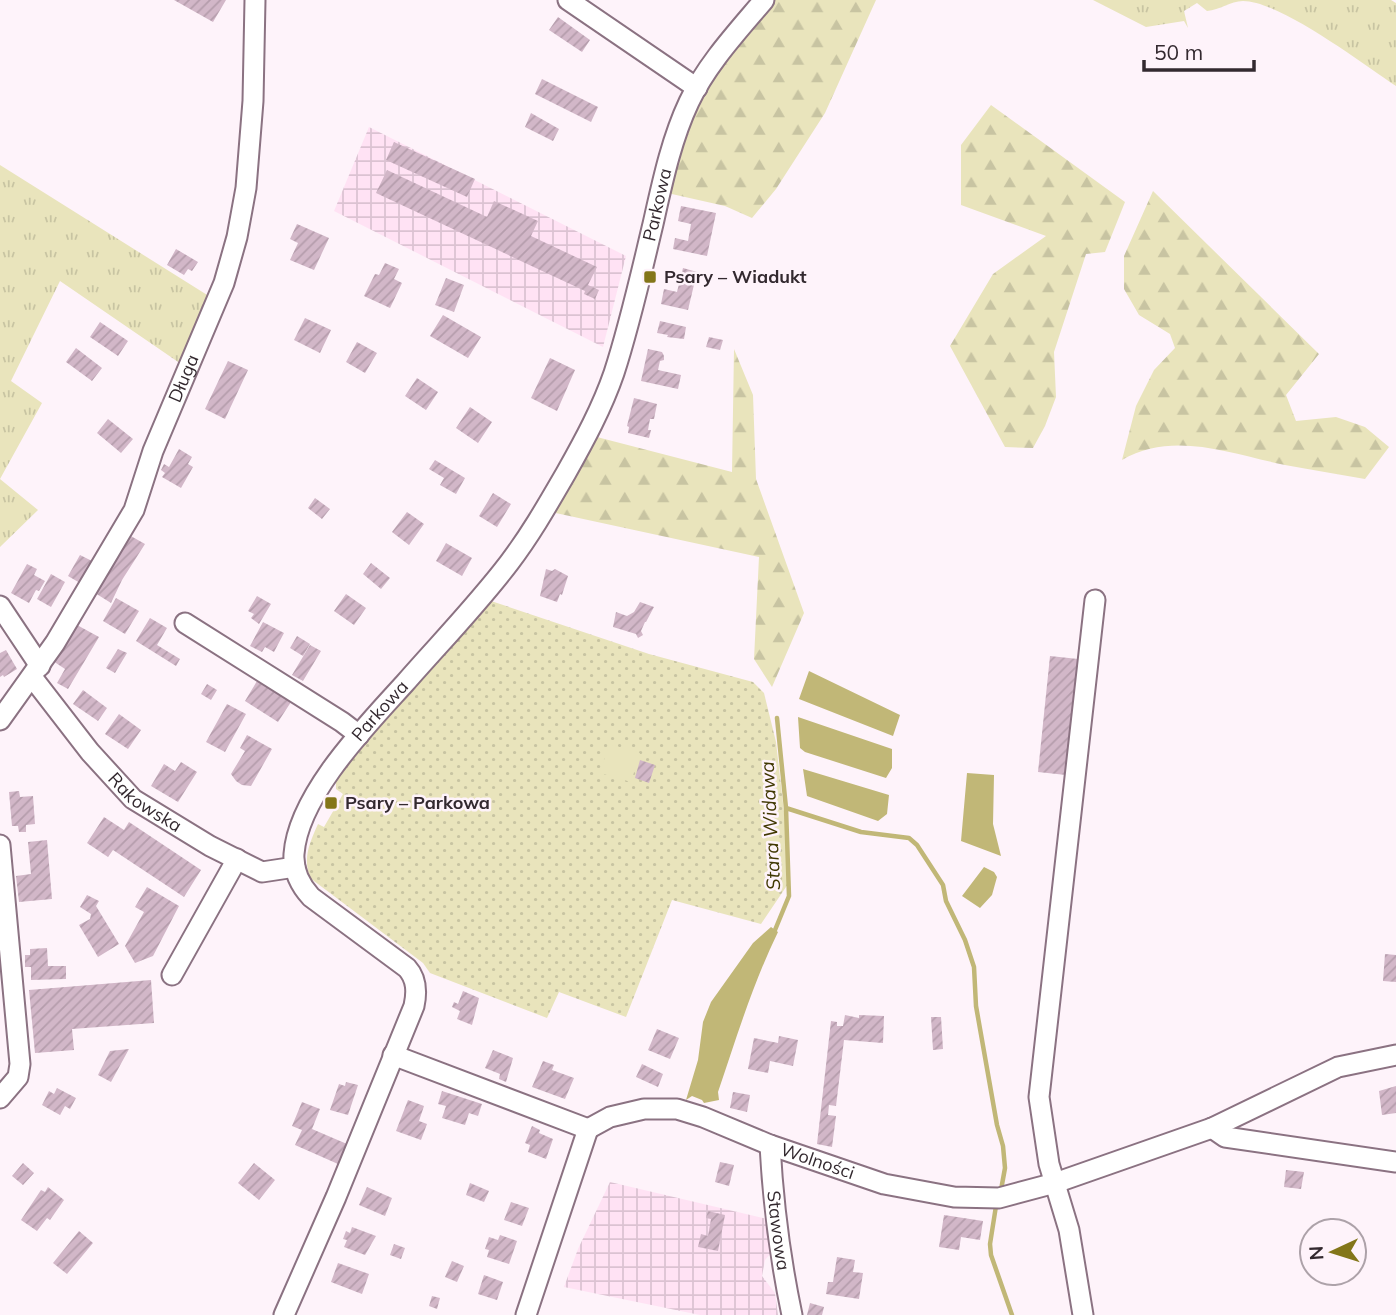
<svg xmlns="http://www.w3.org/2000/svg" width="1396" height="1315" font-family="Mulish,sans-serif">
<defs>
<pattern id="industrial-grid" width="8" height="8" patternUnits="userSpaceOnUse" patternTransform="scale(1.75)"><rect width="8" height="8" fill="#ffe2f4"/><path d="M0 4h8M4 0v8" fill="none" stroke="#dbc2d2"/></pattern>
<pattern id="grass-tufts" width="24" height="20" patternUnits="userSpaceOnUse" patternTransform="scale(1.75)"><rect width="24" height="20" fill="#e9e4bc"/><path d="M3 7l-1-3M5 7V3M7 7l1-3M15 17l-1-3M17 17v-4M19 17l1-3" fill="none" stroke="#c8c4a2"/></pattern>
<pattern id="forest-firs" width="22" height="20" patternUnits="userSpaceOnUse" patternTransform="scale(1.75)"><rect width="22" height="20" fill="#e9e4bc"/><path d="M5 1l3.5 6h-7zM16 11l3.5 6h-7z" fill="#c8c4a2"/></pattern>
<pattern id="park-dots" width="8" height="8" patternUnits="userSpaceOnUse" patternTransform="scale(1.75)"><rect width="8" height="8" fill="#e9e4bc"/><path d="M2 2h.1M6 6h.1" fill="none" stroke="#c8c4a2" stroke-width="1.8" stroke-linecap="round"/></pattern>
<pattern id="building-hatch" width="6" height="6" patternUnits="userSpaceOnUse" patternTransform="scale(1.75)"><rect width="6" height="6" fill="#d2b7c8"/><path d="M-1 1l2-2M0 6l6-6M5 7l2-2" fill="none" stroke="#b59dac"/></pattern>
</defs>
<rect width="100%" height="100%" fill="#fef3fa"/>
<path fill="url(#industrial-grid)" d="M369 127 626 256 603 347 334 211Z
M610 1182 767 1219 772 1252 765 1260 762 1276 775 1293 778 1315H700L564 1287 578 1249Z"/>
<path fill="url(#grass-tufts)" d="M1093 0H1391L1396 3V86C1363 64 1280 1 1243 1 1230 1 1220 10 1207 11L1197 3 1184 11 1188 28 1184 21 1146 27Z
M0 165 212 298 184 366 60 281 11 381 42 403 0 479 38 510 0 547Z"/>
<path fill="url(#forest-firs)" d="M753 0H876L825 113 776 189 752 218 725 206 654 190 671 131Z
M991 105 1125 202 1105 252 1086 254 1054 352 1056 397 1045 426 1033 448 1005 447 950 346 993 274 1046 236 961 205V145Z
M1153 191 1319 354 1286 395 1296 421 1336 417 1365 427 1389 447 1365 479C1338 474 1311 470 1285 465 1232 454 1173 430 1122 460L1136 406 1154 370 1175 348 1170 334 1139 315 1124 289V256Z
M734 349 753 395 756 479 804 613 772 687 754 659 759 557 551 512 593 436 732 472Z"/>
<path fill="url(#park-dots)" d="M491 601 649 654 753 682 764 693 776 742 786 829 788 884 761 924 672 900 626 1017 559 992 547 1018 430 973 423 963 310 878C303 858 309 844 318 824L324 827 343 794 336 789V781L378 727Z"/>
<path fill="#e9e4bc" d="M609 744 640 753 631 782 600 773Z"/>
<path fill="#c1b777" d="M809 671 900 715 893 736 799 699Z
M798 717 892 749V768L886 778 805 752 800 748Z
M803 769 889 795 887 814 878 821 807 796Z
M967 773 994 775 993 824 1001 856 961 841Z
M984 867 994 872 997 877 992 895 980 908 962 896Z
M771 927 778 932C753 983 736 1039 718 1092L719 1100 704 1103 702 1100 692 1096 686 1100 698 1060 703 1022 711 1002 753 943Z"/>
<g fill="none" stroke-linecap="round" stroke-linejoin="round">
<path stroke="#c1b777" stroke-width="4.5" d="M786 808 861 832 909 838 917 845 943 885 946 901 965 940 974 967 976 1006 997 1125 1003 1146 1005 1168 1001 1190
M775 930 789 896 786 808 777 718
M996 1206 990 1244 991 1255 1012 1315"/>
</g>
<path fill="url(#building-hatch)" d="M174 0H226L213 22Z
M558 17 590 40 582 52 549 30Z
M542 79 598 107 591 122 535 94Z
M531 113 559 129 553 141 525 127Z
M394 142 475 179 467 197 386 160Z
M387 170 487 217 494 201 538 221 531 236 597 267 588 285 599 290 595 299 584 294 585 291 376 193Z
M681 206 716 213 707 256 673 249 675 238 688 241 691 224 678 221Z
M297 224 329 238 314 270 290 260 298 243 290 239Z
M176 249 198 262 192 271 188 269 184 275 167 265Z
M385 263 399 269 394 279 402 283 390 308 364 296 375 274 379 275Z
M683 268 697 272 688 310 661 304 664 289 677 292Z
M446 278 464 285 454 312 435 305Z
M443 315 481 337 468 358 430 336Z
M305 318 331 330 320 353 294 340Z
M660 321 686 327 684 339 667 337 668 335 657 333Z
M100 322 128 341 118 356 90 337Z
M709 337 723 340 720 350 706 347Z
M357 342 377 353 365 373 346 362Z
M76 348 102 368 92 381 66 362Z
M648 349 662 352 664 356V360L660 361 658 370 681 375 678 389 641 381Z
M550 358 575 370 557 411 531 398Z
M228 361 248 370 225 419 205 409Z
M417 378 438 392 426 410 405 396Z
M634 398 657 404 654 419H650L648 430H651L649 438 628 433 629 427 627 426Z
M470 407 492 422 478 443 456 428Z
M108 419 133 439 121 453 97 433Z
M179 449 192 457 188 464 193 467 181 488 162 477 165 473 161 470 164 464 169 467Z
M435 460 465 478 456 494 440 485 444 478 429 469Z
M493 493 511 504 497 527 479 516Z
M315 498 330 509 322 519 308 508Z
M407 512 424 524 409 545 392 532Z
M129 535 145 544 122 580 111 603 95 593Z
M446 543 472 558 462 576 436 561Z
M80 555 92 561 80 583 68 576Z
M371 563 390 578 381 589 363 574Z
M27 564 37 569 34 575 45 581 39 591 36 590 29 603 11 593Z
M546 569 552 571 555 569 568 576 562 595 560 594 557 602 540 596Z
M51 574 65 582 51 607 37 599Z
M346 594 366 608 354 625 334 611Z
M257 596 271 604 259 624 251 618 254 614 248 611Z
M116 598 139 611 125 634 103 621Z
M640 602 654 607 646 622H645L641 631 643 635 638 638 636 634 613 627 616 612 627 616 634 612Z
M150 618 167 628 157 645 180 659 176 666 136 641Z
M263 622 284 633 274 652 265 647 262 652 250 646Z
M77 625 99 637 68 689 57 683 65 669 53 661 57 650 62 652Z
M297 636 310 644 303 656 290 648Z
M310 645 321 651 303 681 292 675Z
M118 649 127 653 115 673 106 668Z
M6 650 17 669 4 677 3 675 0 677V653Z
M1050 656 1078 659 1066 775 1038 772Z
M257 681 291 702 278 722 245 701Z
M207 684 217 690 211 700 201 694Z
M83 690 107 708 98 721 73 704Z
M227 704 246 714 225 752 206 742Z
M119 714 141 730 128 749 105 734Z
M247 735 272 749 251 786 242 785 236 781 231 774 245 751 240 748Z
M640 760 655 765 649 783 635 778Z
M181 762 197 772 178 802 151 786 164 764 175 771Z
M19 791 20 797 33 796 35 824 26 825V832H19L18 826H12L9 792Z
M104 817 124 830 129 822 201 870 184 897 113 850 108 857 87 843Z
M47 840 52 899 19 902 16 876 31 874 28 842Z
M147 887 179 906 153 956 135 963 125 946 144 912 135 907Z
M87 895 99 901 96 906 119 944 98 957 79 925 90 919 91 914 80 907Z
M47 948 48 966H66V979L31 980V967H25V955H30V949Z
M1385 954 1396 955V982L1383 981Z
M151 980 154 1023 72 1029 74 1050 35 1053 29 990Z
M463 991 479 998 472 1025 457 1019 460 1011 452 1007 454 1002 458 1004Z
M845 1015 859 1018V1015L884 1016 883 1043 844 1040 836 1106 829 1105 828 1115 836 1116 832 1147 817 1144 831 1021 837 1022V1026H843Z
M931 1017H941L943 1049 933 1050Z
M657 1029 679 1038 670 1059 648 1050Z
M779 1036 798 1040 793 1066 770 1061 768 1073 748 1069 754 1038 778 1043Z
M129 1049 111 1082 98 1075 110 1051Z
M493 1050 513 1058 506 1082 499 1079 500 1074 485 1068Z
M543 1061 554 1065 552 1070 574 1078 565 1099 532 1087Z
M642 1064 663 1074 658 1087 636 1077Z
M346 1082 358 1085 348 1115 330 1110 339 1084 345 1086Z
M1396 1086V1113L1382 1115 1379 1091Z
M57 1088 76 1098 70 1109 65 1106 60 1115 42 1105 49 1091 54 1094Z
M442 1091 482 1104 478 1116 469 1113 465 1125 442 1118 446 1106 438 1104Z
M733 1092 750 1095 747 1112 730 1108Z
M408 1100 424 1106 419 1121 427 1124 421 1140 396 1131Z
M302 1102 320 1109 312 1129 347 1144 338 1164 295 1145 302 1130 292 1126Z
M532 1126 540 1130 539 1133 553 1139 546 1159 528 1152 530 1145 525 1143Z
M720 1162 734 1165 729 1186 715 1182Z
M23 1163 34 1173 23 1185 12 1176Z
M254 1163 275 1180 259 1200 238 1183Z
M1286 1170 1304 1172 1301 1189 1284 1187Z
M470 1183 489 1191 484 1202 466 1195Z
M48 1187 64 1200 50 1220 47 1218 37 1231 21 1220 41 1190 45 1192Z
M367 1187 392 1198 385 1216 359 1205Z
M511 1202 529 1208 522 1226 504 1220Z
M708 1211 725 1215 718 1251 698 1247 701 1234 708 1236 711 1219 706 1218Z
M944 1215 983 1221 980 1240 961 1237 959 1250 939 1247Z
M352 1227 376 1236 365 1255 344 1247 347 1240 343 1239 346 1231 350 1233Z
M79 1231 93 1243 67 1274 53 1263Z
M500 1235 517 1241 509 1264 487 1257 489 1250 485 1249 489 1237 498 1240Z
M394 1244 405 1248 401 1259 390 1255Z
M837 1257 855 1260 853 1272 863 1273 859 1299 826 1294 828 1282H833Z
M452 1261 464 1266 457 1282 445 1277Z
M338 1263 369 1274 362 1294 331 1282Z
M484 1275 503 1282 497 1300 478 1294Z
M432 1296 440 1298 437 1309 429 1306Z
M810 1303 824 1307 822 1315H807Z"/>
<g fill="none" stroke-linecap="round" stroke-linejoin="round">
<g stroke="#8b7282" stroke-width="23">
<g id="minor">
<path d="M568 0 697 88"/>
<path d="M0 606 40 666"/>
<path d="M185 623 342 722 359 735"/>
<path id="s1" d="M32 677 90 752 133 799 210 846 262 872 295 867"/>
<path id="s2" d="M0 720 55 643 134 510 153 451 224 283 237 237 246 188 253 101 255 0"/>
<path d="M0 845 20 1064 18 1077 0 1098"/>
<path d="M172 975 237 859"/>
<path d="M393 1055 588 1129 526 1315"/>
<path d="M1212 1128 1225 1137 1396 1162"/>
<path id="s3" d="M588 1129 610 1117 644 1109H677L703 1117 770 1145 884 1184 954 1197 999 1198 1055 1183 1212 1128 1338 1067 1396 1055"/>
<path id="s4" d="M770 1145C773 1202 780 1258 792 1315"/>
<path id="s5" d="M284 1315 336 1197 414 1006C417 992 417 979 407 968L311 897C300 885 293 871 294 854 298 795 367 725 405 683 440 643 477 605 509 563 531 534 548 504 566 473 584 441 602 408 614 373 630 324 641 274 653 224 662 184 671 140 689 102 707 64 737 32 764 0"/>
<path d="M1083 1315 1069 1230 1049 1164 1039 1097 1095 600"/>
</g>
</g>
<use href="#minor" stroke="#fff" stroke-width="19"/>
</g>
<g fill="#837619" stroke="#fef3fa" stroke-width="2.5">
<rect x="643" y="270" width="14" height="14" rx="3.5"/>
<rect x="324" y="796" width="14" height="14" rx="3.5"/>
</g>
<g text-anchor="middle" stroke-width="5" stroke-linejoin="round" paint-order="stroke">
<g font-size="18" fill="#33292f" stroke="#fef3fa">
<text dy="6" stroke="none"><textPath href="#s5" startOffset="1300">Parkowa</textPath></text>
<text dy="6" stroke="none"><textPath href="#s2" startOffset="390">Długa</textPath></text>
<text dy="6" stroke="none"><textPath href="#s5" startOffset="712">Parkowa</textPath></text>
<text dy="6" stroke="none"><textPath href="#s1" startOffset="170">Rakowska</textPath></text>
<text dy="6" stroke="none"><textPath href="#s3" startOffset="243">Wolności</textPath></text>
<text dy="6" stroke="none"><textPath href="#s4" startOffset="86">Stawowa</textPath></text>
</g>
<g font-size="18" font-weight="bold" fill="#33292f" stroke="#fef3fa" text-anchor="start">
<text x="664" y="283">Psary – Wiadukt</text>
<text x="345" y="809">Psary – Parkowa</text>
</g>
<g font-size="19" font-style="italic" fill="#403802" stroke="#fef3fa">
<text transform="translate(770 826) rotate(-93)" y="7">Stara Widawa</text>
</g>
</g>
<g transform="translate(1333 1252) rotate(266)"><circle r="33" fill="#fef3fa" stroke="#ada2a9" stroke-width="2"/>
<path d="M0-5L12 26L0 18L-12 26Z" fill="#837619"/>
<text y="-10" font-size="19" font-weight="bold" text-anchor="middle" fill="#33292f">N</text>
</g>
<path d="M1144 60v10h110v-10" fill="none" stroke="#33292f" stroke-width="3.5"/>
<text x="1154" y="60" font-size="21" fill="#33292f" stroke="#fef3fa" stroke-width="5" paint-order="stroke">50 m</text>
</svg>
